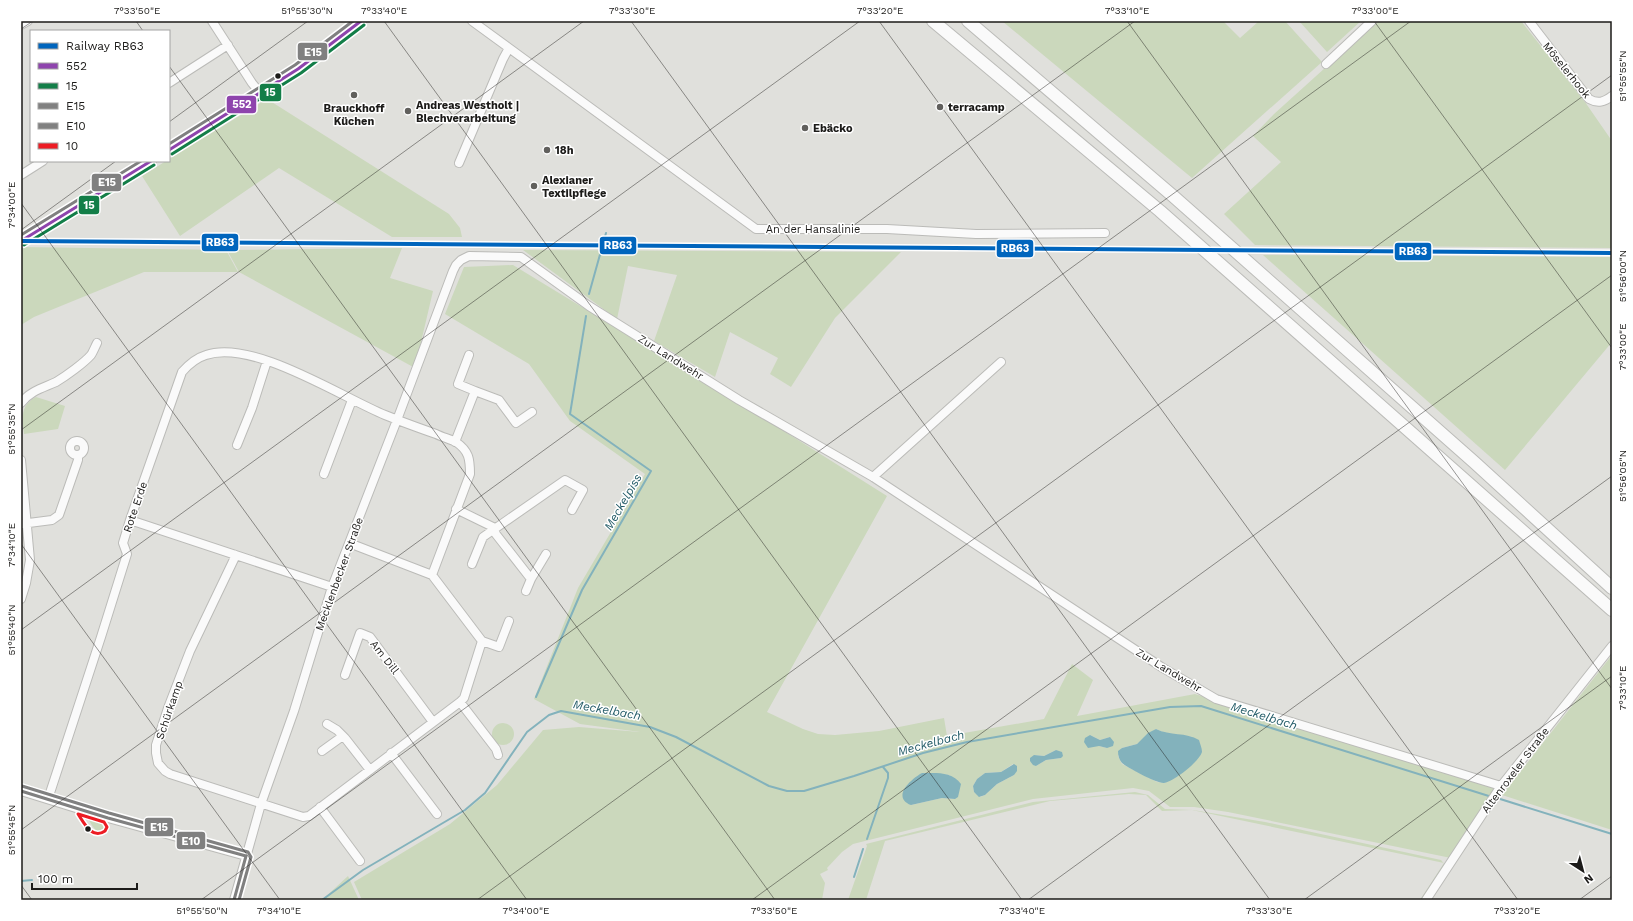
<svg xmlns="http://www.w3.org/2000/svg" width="1633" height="921" font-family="'Work Sans',sans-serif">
<rect width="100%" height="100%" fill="#e0e0dc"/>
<path fill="#cbd8bc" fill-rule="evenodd" d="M1002 21H1223L1240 38 1259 21H1285L1322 62 1192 178Z
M1299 21H1361L1327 52Z
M1377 21H1521L1585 102 1612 141V248L1255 245 1224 214 1281 162 1253 136 1274 114Z
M267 99 449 214 460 228 462 237H392L279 168 180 236 142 176 166 161H169V159Z
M21 247 226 250 238 272H144L34 317 21 325Z
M402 248 390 278 433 291 415 368 239 272 227 250Z
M523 250 901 252 835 318 791 387 770 374 778 358 730 332 715 377 654 341 677 275 628 266 617 319Z
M1263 255 1612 257V342L1505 470Z
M513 265 733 399 887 496 767 712 803 729 818 734 835 735 879 731 944 718 947 736 1044 719 1072 664 1093 680 1077 716 1195 694 1487 785 1494 788V792L1451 858 1228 812 1194 807H1170L1149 791 1133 788 1033 799 853 844 842 852 827 868 828 870 820 874 825 883 822 900H362L354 882 450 824 497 785 543 730 579 727 640 732 580 724 534 699 578 588 645 474 570 421 529 364 445 314 464 267ZM1156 729 1165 733 1193 737 1165 783 1157 782 1122 764 1118 756 1122 748 1137 744ZM1090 735 1100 740 1110 737 1107 748 1099 746ZM1056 750 1061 758 1046 760 1036 766 1034 755 1044 756ZM1013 764 1014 775 997 784 985 795 980 797 974 792 973 786 977 779 985 773 1001 772ZM922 773 950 775 955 799 942 798 911 805Z
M36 397 65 406 58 429 24 434C22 418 20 405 36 397Z
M1612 655V830L1502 795Z
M492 734a11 11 0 1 1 22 0a11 11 0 1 1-22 0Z
M1135 792 1148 795 1165 809 1193 810 1265 822 1441 860 1446 866 1424 900H1420L1444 863 1192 810 1162 811 1146 795 1129 794 1050 801 885 841 866 900H848L867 846 866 844 1033 802Z
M88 819 107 824 106 831C96 836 93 826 88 819Z
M348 876 359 900H322Z"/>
<path fill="#83b2bc" d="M1156 729C1170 736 1186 732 1199 740 1200 744 1202 748 1202 752 1199 762 1173 782 1164 783 1158 784 1126 767 1122 763 1119 759 1118 756 1118 751L1122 748 1137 744 1148 733Z
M1090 735 1100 740 1110 737 1114 742 1113 746 1107 748 1099 746 1088 748 1084 742 1085 738Z
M1056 750 1062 752 1063 756 1061 758 1046 760 1036 766 1033 765 1030 761V758L1034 755 1044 756Z
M1014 764 1017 766V771L1014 775 997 784 985 795 979 797 974 792 973 786 977 779 985 773 1001 772Z
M922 773C936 773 952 771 961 784L958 797 955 799 942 798 911 805C891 797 911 779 922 773Z"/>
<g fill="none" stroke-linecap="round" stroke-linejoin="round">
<path stroke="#83b2bc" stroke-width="2" d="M589 294 606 233
M536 697 582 590 651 471 570 414 586 316
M1497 798 1612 834
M867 839 888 778V773L883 767
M854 877 863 849
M21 881 32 880
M322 900 363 870 465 810 485 793 527 732 549 715 561 711 650 727 676 737 769 786 787 791H804L854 776 923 753 967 742 1170 707 1201 706 1492 797"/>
<g stroke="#bbbbb8" stroke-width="10">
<path id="minor" d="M212 21 252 83 261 94
M1529 21 1589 99C1598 104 1604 102 1612 96
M21 25 28 21
M509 48 756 229H887L976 234 1105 233
M1326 64 1372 21
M169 83 228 45
M459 163 503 59 509 48 472 21
M21 175 43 161
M475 391 499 400 516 423 532 412
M21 403C30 391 43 388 56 382 66 376 84 363 91 355 93 352 95 347 97 343
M70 448a7 7 0 1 1 14 0a7 7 0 1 1-14 0Z
M455 442 475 391 458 384 469 355
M237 445 252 408 267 361
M21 460 30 560 26 583 21 599
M324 474 352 400
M873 477 1001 362
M456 509 495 528V533L531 579 546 554
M130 520 332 587
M21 524 52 520 59 515 78 460V455
M236 555 190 651 168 708 156 745V753L158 763 165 771 170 774 303 817 309 816 460 702 464 698 482 641 432 575
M472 564 483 537 565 480 583 490 572 510
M526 591 531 579
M482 641 499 647 509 621
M345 675 360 633 370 637 433 722
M460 702 496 749 498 755
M327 724 337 730 345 738
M322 751 340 738H345L370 770
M391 753 437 814
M21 791 108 818 246 856
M48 799 101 637 127 554 123 543 130 520 182 372C189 364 196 358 206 355 253 339 341 397 385 415 402 422 419 428 436 434 442 437 450 439 456 442 469 451 470 459 470 474L432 575 349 543
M320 807 360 861
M234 900 261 804 294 711 332 587 397 420 453 271 456 265 461 260 469 256 521 257 589 306 739 400 873 477 1163 668 1216 699 1501 786
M1426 900 1501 786 1612 646"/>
</g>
<g stroke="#bbbbb8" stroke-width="12">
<path id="major" d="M169 150 298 69 361 21
M21 241 151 161"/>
</g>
<g stroke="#bbbbb8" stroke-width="14">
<path id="highway" d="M933 21 1160 211 1612 610
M968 21 1173 196 1474 462 1612 588"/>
</g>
<use href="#minor" stroke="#fafafa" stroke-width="8"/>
<use href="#major" stroke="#fafafa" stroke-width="10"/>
<use href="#highway" stroke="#fafafa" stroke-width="12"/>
<g stroke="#fff" stroke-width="6">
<path id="bus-1" d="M169 150 298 69 361 21
M21 241 151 161"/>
</g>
<g stroke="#fff" stroke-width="6">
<path id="bus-2" d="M172 154 301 73 364 25
M24 245 154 165"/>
</g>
<g stroke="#fff" stroke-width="6">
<path id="bus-3" d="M169 144 295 65 353 21
M21 235 141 161
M22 786 109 813 248 852 251 857 239 900"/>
</g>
<g stroke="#fff" stroke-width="6">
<path id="bus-4" d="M21 791 108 818 246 856
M234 900 246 856"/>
</g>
<g stroke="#fff" stroke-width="6">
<path id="bus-5" d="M78 814 104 822 107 827 105 831C92 840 84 823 78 814Z"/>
</g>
<use href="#bus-1" stroke="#8e44ad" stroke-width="3"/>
<use href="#bus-2" stroke="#137e48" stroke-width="3"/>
<use href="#bus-3" stroke="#808080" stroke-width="3"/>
<use href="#bus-4" stroke="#808080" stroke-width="3"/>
<use href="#bus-5" stroke="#ed1c24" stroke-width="3"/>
<g stroke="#fff" stroke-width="7">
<path id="rail-1" d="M21 241 1612 253"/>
</g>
<use href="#rail-1" stroke="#0065bd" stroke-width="4"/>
</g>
<path fill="none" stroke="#1c1b19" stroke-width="1" stroke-opacity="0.45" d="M136 21 143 31M384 21 1022 900M631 21 1270 900M879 21 1518 900M1127 21 1612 689M1374 21 1612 348M21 29 33 21M169 66 775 900M169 122 308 21M21 203 527 900M21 230 116 161M21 430 584 21M21 544 280 900M21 630 860 21M21 830 1135 21M21 885 32 900M201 900 1411 21M477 900 1612 75M752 900 1612 275M1028 900 1612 476M1304 900 1612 676M1579 900 1612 876"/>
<g fill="#1c1b19" stroke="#fff" stroke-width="1.5">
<circle cx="278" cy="76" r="3.5"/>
<circle cx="88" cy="829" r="3.5"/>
</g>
<g fill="#61605d" stroke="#fff" stroke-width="1.5">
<circle cx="354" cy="95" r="4"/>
<circle cx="940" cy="107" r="4"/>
<circle cx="408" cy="111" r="4"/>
<circle cx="805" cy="128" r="4"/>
<circle cx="547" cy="150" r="4"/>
<circle cx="534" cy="186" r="4"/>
</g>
<g text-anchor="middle" stroke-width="3" stroke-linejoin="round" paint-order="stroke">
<g font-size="11" fill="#1c1b19" stroke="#fff">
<text transform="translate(1567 70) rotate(51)" y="4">Möselerhook</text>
<text x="813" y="233">An der Hansalinie</text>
<text transform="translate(671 357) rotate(32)" y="4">Zur Landwehr</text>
<text transform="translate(135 507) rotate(-71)" y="4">Rote Erde</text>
<text transform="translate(339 574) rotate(-70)" y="4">Mecklenbecker Straße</text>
<text transform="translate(385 657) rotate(52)" y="4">Am Dill</text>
<text transform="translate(1169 670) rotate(31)" y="4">Zur Landwehr</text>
<text transform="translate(169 710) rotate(-71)" y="4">Schürkamp</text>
<text transform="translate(1515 770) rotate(-53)" y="4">Altenroxeler Straße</text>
</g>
<g font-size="11" font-weight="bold" fill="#1c1b19" stroke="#fff" text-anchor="start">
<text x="416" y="109">Andreas Westholt |<tspan x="416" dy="13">Blechverarbeitung</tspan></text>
<text x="948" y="111">terracamp</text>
<text x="354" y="112" text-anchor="middle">Brauckhoff<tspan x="354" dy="13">Küchen</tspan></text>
<text x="813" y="132">Ebäcko</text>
<text x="555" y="154">18h</text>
<text x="542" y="184">Alexianer<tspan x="542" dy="13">Textilpflege</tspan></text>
</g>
<g font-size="12" font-style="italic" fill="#225b67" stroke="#fff">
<text transform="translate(623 502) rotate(-60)" y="4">Meckelpiss</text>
<text transform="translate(607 710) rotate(10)" y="4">Meckelbach</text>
<text transform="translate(1264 716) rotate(17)" y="4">Meckelbach</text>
<text transform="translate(931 743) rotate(-15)" y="4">Meckelbach</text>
</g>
</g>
<g stroke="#fff" stroke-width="1.5">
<rect x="297" y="42" width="31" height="19" rx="4" fill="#808080"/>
<rect x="259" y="83" width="23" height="19" rx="4" fill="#137e48"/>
<rect x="226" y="95" width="31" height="19" rx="4" fill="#8e44ad"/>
<rect x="91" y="173" width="31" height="19" rx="4" fill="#808080"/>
<rect x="78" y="195" width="22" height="20" rx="4" fill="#137e48"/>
<rect x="201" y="233" width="38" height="19" rx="4" fill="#0065bd"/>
<rect x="599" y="236" width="38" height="19" rx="4" fill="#0065bd"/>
<rect x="996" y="239" width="38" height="19" rx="4" fill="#0065bd"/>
<rect x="1394" y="242" width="38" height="19" rx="4" fill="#0065bd"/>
<rect x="144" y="817" width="30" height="20" rx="4" fill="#808080"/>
<rect x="176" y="831" width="30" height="19" rx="4" fill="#808080"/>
</g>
<g font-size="11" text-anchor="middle" font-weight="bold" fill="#fff">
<text x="313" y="56">E15</text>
<text x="270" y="96">15</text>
<text x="242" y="108">552</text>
<text x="107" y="186">E15</text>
<text x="89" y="209">15</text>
<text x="220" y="246">RB63</text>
<text x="618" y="249">RB63</text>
<text x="1015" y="252">RB63</text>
<text x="1413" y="255">RB63</text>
<text x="159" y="831">E15</text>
<text x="191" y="845">E10</text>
</g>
<rect width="1633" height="921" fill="none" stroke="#ffffff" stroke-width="44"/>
<rect x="30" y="30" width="140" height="132" fill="#ffffff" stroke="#a4a4a3"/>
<rect x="38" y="43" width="20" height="6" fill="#0065bd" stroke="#a4a4a3"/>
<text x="66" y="50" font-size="12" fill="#1c1b19">Railway RB63</text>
<rect x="38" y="63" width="20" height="6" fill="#8e44ad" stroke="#a4a4a3"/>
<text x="66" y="70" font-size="12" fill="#1c1b19">552</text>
<rect x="38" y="83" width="20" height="6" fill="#137e48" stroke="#a4a4a3"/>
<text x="66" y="90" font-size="12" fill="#1c1b19">15</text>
<rect x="38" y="103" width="20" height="6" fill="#808080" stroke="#a4a4a3"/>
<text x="66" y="110" font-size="12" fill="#1c1b19">E15</text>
<rect x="38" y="123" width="20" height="6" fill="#808080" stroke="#a4a4a3"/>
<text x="66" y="130" font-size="12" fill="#1c1b19">E10</text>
<rect x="38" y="143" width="20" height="6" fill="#ed1c24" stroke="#a4a4a3"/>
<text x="66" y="150" font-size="12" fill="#1c1b19">10</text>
<g transform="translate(1583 871) rotate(144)" stroke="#ffffff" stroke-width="3" paint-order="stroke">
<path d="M0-3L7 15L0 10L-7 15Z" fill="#1c1b19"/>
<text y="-6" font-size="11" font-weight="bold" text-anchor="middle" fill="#1c1b19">N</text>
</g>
<path d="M32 883v6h105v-6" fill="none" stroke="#1c1b19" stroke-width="2"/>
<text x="38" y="883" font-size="12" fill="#1c1b19" stroke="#ffffff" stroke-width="3" paint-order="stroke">100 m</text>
<rect x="22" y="22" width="1589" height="877" fill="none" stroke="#1c1b19" stroke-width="1.5"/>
<g font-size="10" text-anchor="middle" fill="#1c1b19">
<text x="137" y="14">7°33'50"E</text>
<text x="307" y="14">51°55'30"N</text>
<text x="384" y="14">7°33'40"E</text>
<text x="632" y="14">7°33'30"E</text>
<text x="880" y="14">7°33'20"E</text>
<text x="1127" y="14">7°33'10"E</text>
<text x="1375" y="14">7°33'00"E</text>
<text transform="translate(1622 76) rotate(-90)" y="4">51°55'55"N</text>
<text transform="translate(11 205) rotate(-90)" y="4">7°34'00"E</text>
<text transform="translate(1622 276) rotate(-90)" y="4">51°56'00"N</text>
<text transform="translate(1622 347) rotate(-90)" y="4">7°33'00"E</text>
<text transform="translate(11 429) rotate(-90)" y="4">51°55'35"N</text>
<text transform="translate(1622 476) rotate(-90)" y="4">51°56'05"N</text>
<text transform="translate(11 545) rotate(-90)" y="4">7°34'10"E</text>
<text transform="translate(11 630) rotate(-90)" y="4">51°55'40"N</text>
<text transform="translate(1622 688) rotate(-90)" y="4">7°33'10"E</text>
<text transform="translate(11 830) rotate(-90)" y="4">51°55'45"N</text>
<text x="202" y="914">51°55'50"N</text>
<text x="279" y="914">7°34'10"E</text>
<text x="526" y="914">7°34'00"E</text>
<text x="774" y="914">7°33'50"E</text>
<text x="1022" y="914">7°33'40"E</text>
<text x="1269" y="914">7°33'30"E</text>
<text x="1517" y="914">7°33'20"E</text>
</g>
</svg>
